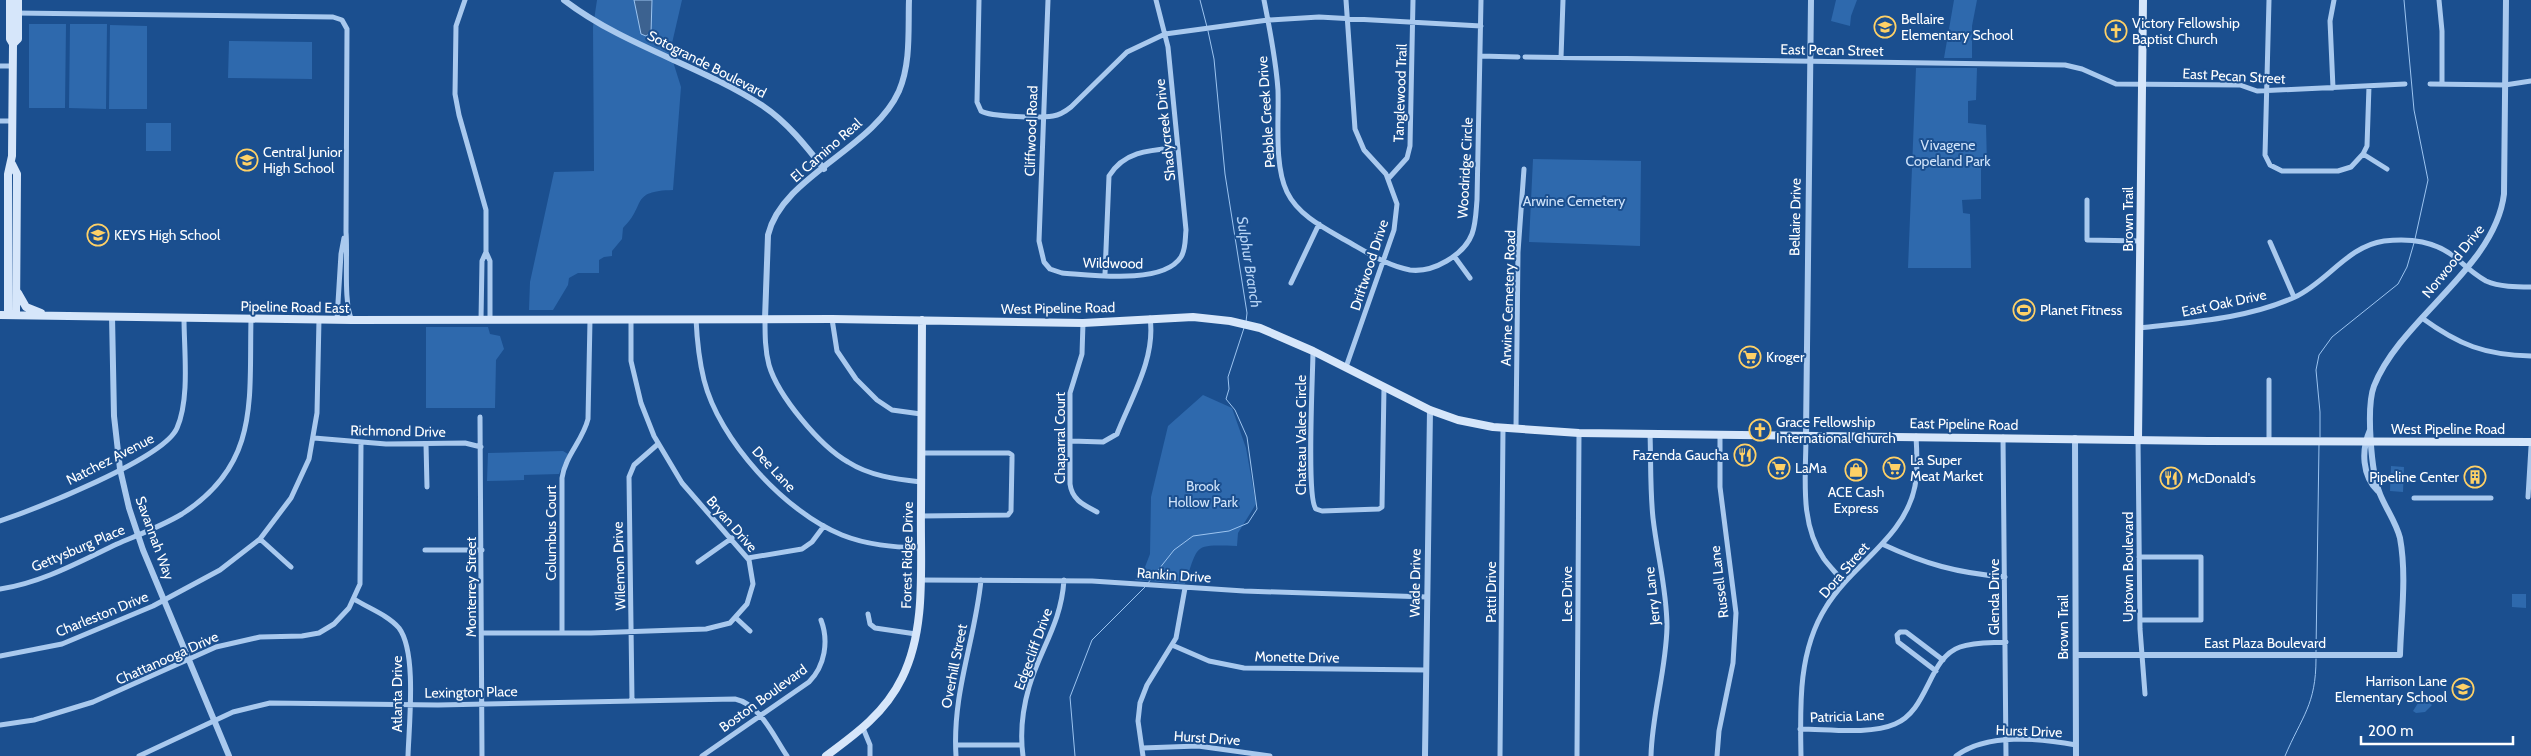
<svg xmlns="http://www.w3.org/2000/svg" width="2531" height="756" font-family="Cabin,sans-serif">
<rect width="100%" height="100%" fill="#1b4f8f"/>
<path fill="#2e69ad" d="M597 0H682L670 52 681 87 673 190C629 191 647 205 623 228L622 239 612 251V256L604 257 599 260V273H578L569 278 568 285 553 310H529L530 282 554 172 594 171 593 27Z
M1836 0H1857L1851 16 1850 26 1831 21Z
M1954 0H1977L1972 26V58H1944Z
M29 24H66L65 108H29Z
M70 24H107L106 109 69 108Z
M110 25 147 26V109H109Z
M229 41 312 42V79L228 78Z
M1916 68H1977L1976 100 1968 101V123L1986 125 1987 166H1981V199L1962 200 1963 213 1970 214 1971 268H1908Z
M146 123H171V151H146Z
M1533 159 1641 161 1640 246 1529 242Z
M426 327H488L490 334 500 336 504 349 496 360 495 408H426Z
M1203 395 1232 408 1246 448 1256 504 1238 533 1237 546C1193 545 1199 543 1185 584L1135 580 1145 567 1150 554 1151 497 1168 426Z
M563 451 568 454 559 474 524 475V480L487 481 488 453Z
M2391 466 2404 467 2403 492 2390 491Z
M2512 594H2526V608L2512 607Z
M2420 700H2426L2432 705 2425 712 2416 713 2413 711Z"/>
<path fill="#3c6290" stroke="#9cc4f0" d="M634 0H652L651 33 646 36 641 34Z"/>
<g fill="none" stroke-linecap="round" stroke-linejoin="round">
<path stroke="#9cc4f0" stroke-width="1" d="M1200 0 1207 27
M2404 0 2414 110 2428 180 2415 239
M1208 31 1214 59 1225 174 1247 313 1246 322
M2320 437V412L2316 370 2319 355 2332 337 2398 284 2407 267 2414 243
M1148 583 1174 550 1193 536 1229 531 1248 523 1257 509 1247 437 1235 410 1226 399 1229 389 1228 377 1244 328
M2316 652 2319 444
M1075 756 1070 697 1092 640 1146 586
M2285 756C2302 716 2316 705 2316 659"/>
<path stroke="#a9c9ee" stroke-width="5" d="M465 0 456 26 455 94 459 115 486 210V252L490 261V320
M979 0 977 102 981 111C991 117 1040 118 1053 116 1060 115 1066 111 1071 107L1127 52 1165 34 1268 20 1319 17 1481 26
M1048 0 1039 241 1044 262 1050 269 1062 273C1092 275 1163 285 1181 257 1186 249 1185 239 1186 230L1168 47 1156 0
M1264 0C1270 30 1276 60 1278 90 1279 121 1274 165 1287 192 1298 215 1324 228 1345 240 1365 251 1387 266 1410 270 1433 273 1464 255 1472 234 1476 223 1476 211 1477 200L1481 0
M2269 0 2265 155 2270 165 2282 171H2338L2351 167 2363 154 2367 146 2369 86
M2439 0 2442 31V84
M15 13 333 17 342 20 347 29 346 232C348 254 343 304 352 320
M1480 56 1518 57
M1525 57 2065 65 2082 69 2116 84 2240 85 2257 91 2405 84
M1561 58 1563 0
M0 66H13
M2430 84 2505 85 2531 81
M2333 88 2330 21 2334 0
M0 121H13
M2363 154 2387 169
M1388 179 1407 158 1410 146 1413 0
M2087 200V240L2141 241
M2270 242 2294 297
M1454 256 1470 278
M1105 274 1109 176C1124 151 1150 150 1176 148
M1291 283 1319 224
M2422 318C2459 345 2485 355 2531 356
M337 319 341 254 344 238
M696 319C697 340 699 360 704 380 719 440 785 512 842 535 867 545 893 547 920 548
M765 319C765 335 765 350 769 365 778 396 820 446 848 462 870 476 895 479 921 482
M832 319 837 351 856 379 877 400 892 410 921 414
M481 320 482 261 486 252
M1083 323 1082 354 1070 393V484C1072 500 1084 505 1097 512
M2139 328C2191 322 2247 319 2295 297 2327 282 2348 246 2384 241 2411 238 2435 241 2456 258 2465 266 2475 275 2486 281 2500 287 2516 287 2531 287
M1313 351C1313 373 1306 499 1316 509L1322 511 1379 509 1382 507 1384 387
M1346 367 1394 230 1397 204 1386 174 1364 150 1355 129 1346 0
M480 417 482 756
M1516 428 1518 252 1524 169
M1650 433C1651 461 1650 490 1653 518 1657 554 1667 590 1667 627 1666 671 1652 713 1651 756
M1806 435C1806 477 1799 523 1824 559 1830 567 1838 575 1844 583
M2003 437 2006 756
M314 438 386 444 465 443 481 447
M2138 439 2140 629 2145 694
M1071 441 1103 442 1117 434C1131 398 1156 358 1150 318
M2269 441V380
M426 444 427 487
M2528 497 2531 447
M2414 498H2491
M921 516 1008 515 1011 511 1012 460V455L1009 453H921
M0 521C35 509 164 459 177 428 190 398 184 351 184 318
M260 539 291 567
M1882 544C1925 564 1957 573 2005 577
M425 550H482
M2139 557H2201V620H2140
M748 558 802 549 812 542 824 526
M698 562 732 538
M920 580 1092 581 1244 591 1427 597
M0 589C41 583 79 562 117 544 138 535 162 526 182 514 260 464 249 400 251 319
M354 599C368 608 388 615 399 628 417 652 409 724 408 756
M868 614 870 624 875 628 916 634
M736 618 750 631
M482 633H591L706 629 730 623 747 604 753 584 749 560 682 483 654 436 641 403 631 361V320
M562 633V478C565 456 583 440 588 419L590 320
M1172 645 1209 661 1244 668 1426 670
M0 656 62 644 153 606 220 570 260 539 291 498 309 459 317 413 319 319
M1936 671 1898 642 1897 635 1900 632H1906L1943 660
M632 700 629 477 634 465 658 444
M0 725 34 720 93 702 216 647 260 637 302 636 319 633 334 624 349 608 360 584 361 443
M863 728 870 745V756
M1800 729C1827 729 1870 735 1895 724 1929 710 1928 658 1960 647 1974 642 1991 643 2006 642
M956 745H1021
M1142 748 1198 746 1270 756
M139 756 233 712 270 703 438 705 735 699C760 704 774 737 787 756
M702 756 809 682C825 666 829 641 821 620
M956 756C952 692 975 641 981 580
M1023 756C1020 734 1023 708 1029 687 1041 647 1061 624 1064 580
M1143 756 1138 721 1140 703 1147 685 1176 638 1185 588
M1500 756 1503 428
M1577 756 1579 433
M1717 756 1719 731 1733 663 1736 613 1720 487V434
M1801 756C1800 706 1798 651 1826 607 1852 564 1905 538 1915 486 1918 470 1917 452 1916 436
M1956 756C1986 733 2040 738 2076 745"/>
<path stroke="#a9c9ee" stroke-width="6" d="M564 0C624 46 700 65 763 106 787 122 806 146 824 169
M112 316 114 416 120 469 129 508 143 550 229 756
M765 319 768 235C782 176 873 149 899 91 911 63 908 30 909 0
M2370 430C2361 450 2362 476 2378 491
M1806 435 1811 0
M2075 438 2076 756
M2076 655H2400C2401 618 2407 576 2400 538 2396 522 2386 509 2380 494 2371 473 2366 407 2374 386 2401 318 2495 268 2504 194L2506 0
M1425 756 1430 410"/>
<path stroke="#d6e6fa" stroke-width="8" d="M13 44 18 39V0
M12 164 17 174 16 315
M18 293 26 307 41 313
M0 315 352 320 832 319 1083 323 1193 317 1230 321 1260 328 1313 351 1430 410 1458 420 1493 427 1579 433 2208 441 2531 442
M8 315V174L12 156 13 44 10 39V0
M2138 439 2143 0
M826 756C856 734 885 713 902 678 927 628 920 564 921 510 921 447 922 384 922 320"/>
</g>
<defs>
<g id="school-ring" transform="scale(1.125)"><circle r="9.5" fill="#1b4f8f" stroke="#ffd166" stroke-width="1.5"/><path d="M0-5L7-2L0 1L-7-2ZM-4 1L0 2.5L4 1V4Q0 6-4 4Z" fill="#ffd166"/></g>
<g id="church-ring" transform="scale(1.125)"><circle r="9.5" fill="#1b4f8f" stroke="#ffd166" stroke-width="1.5"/><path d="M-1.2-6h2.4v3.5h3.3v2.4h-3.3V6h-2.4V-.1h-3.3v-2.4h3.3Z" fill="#ffd166"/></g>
<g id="stadium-ring" transform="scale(1.125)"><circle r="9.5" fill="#1b4f8f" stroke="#ffd166" stroke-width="1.5"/><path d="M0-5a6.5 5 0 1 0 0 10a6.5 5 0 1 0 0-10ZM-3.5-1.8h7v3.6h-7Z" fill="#ffd166"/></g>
<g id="supermarket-ring" transform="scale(1.125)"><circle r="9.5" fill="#1b4f8f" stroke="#ffd166" stroke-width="1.5"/><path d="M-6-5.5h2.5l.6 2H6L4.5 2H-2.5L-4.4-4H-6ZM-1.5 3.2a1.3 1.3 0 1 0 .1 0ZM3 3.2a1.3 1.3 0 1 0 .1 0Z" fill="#ffd166"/></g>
<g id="restaurant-ring" transform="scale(1.125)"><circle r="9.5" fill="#1b4f8f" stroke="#ffd166" stroke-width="1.5"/><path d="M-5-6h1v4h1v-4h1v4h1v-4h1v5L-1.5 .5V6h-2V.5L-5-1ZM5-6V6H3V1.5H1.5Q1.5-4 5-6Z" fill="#ffd166"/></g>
<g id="shop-ring" transform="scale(1.125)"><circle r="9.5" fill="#1b4f8f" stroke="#ffd166" stroke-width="1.5"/><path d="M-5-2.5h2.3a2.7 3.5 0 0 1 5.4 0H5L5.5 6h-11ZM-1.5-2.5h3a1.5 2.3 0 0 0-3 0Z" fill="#ffd166"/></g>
<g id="building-ring" transform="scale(1.125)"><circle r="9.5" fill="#1b4f8f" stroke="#ffd166" stroke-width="1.5"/><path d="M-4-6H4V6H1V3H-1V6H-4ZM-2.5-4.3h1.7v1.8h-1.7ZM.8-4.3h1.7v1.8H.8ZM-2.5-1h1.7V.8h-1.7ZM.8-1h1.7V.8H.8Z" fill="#ffd166"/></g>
</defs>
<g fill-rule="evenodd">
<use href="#school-ring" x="1885" y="27"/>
<use href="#church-ring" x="2116" y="31"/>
<use href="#school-ring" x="247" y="160"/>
<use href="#school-ring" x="98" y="235"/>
<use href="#stadium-ring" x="2024" y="310"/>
<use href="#supermarket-ring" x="1750" y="357"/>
<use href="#church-ring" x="1760" y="430"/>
<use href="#restaurant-ring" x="1745" y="455"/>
<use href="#supermarket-ring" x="1779" y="468"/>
<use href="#supermarket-ring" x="1894" y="468"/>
<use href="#shop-ring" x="1856" y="470"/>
<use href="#building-ring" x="2475" y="477"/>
<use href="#restaurant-ring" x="2171" y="478"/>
<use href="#school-ring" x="2463" y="689"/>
</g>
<g text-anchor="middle" stroke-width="4" stroke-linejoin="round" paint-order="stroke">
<g font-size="14" fill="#fff" stroke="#1b4f8f" text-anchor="start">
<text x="1901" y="24">Bellaire<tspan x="1901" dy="16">Elementary School</tspan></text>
<text x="2132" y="28">Victory Fellowship<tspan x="2132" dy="16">Baptist Church</tspan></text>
<text x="263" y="157">Central Junior<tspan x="263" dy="16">High School</tspan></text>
<text x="114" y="240">KEYS High School</text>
<text x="2040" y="315">Planet Fitness</text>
<text x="1766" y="362">Kroger</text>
<text x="1776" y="427">Grace Fellowship<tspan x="1776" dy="16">International Church</tspan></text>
<text x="1729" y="460" text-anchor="end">Fazenda Gaucha</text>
<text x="1910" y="465">La Super<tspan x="1910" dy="16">Meat Market</tspan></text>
<text x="1795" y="473">LaMa</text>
<text x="2459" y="482" text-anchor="end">Pipeline Center</text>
<text x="2187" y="483">McDonald's</text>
<text x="1856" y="497" text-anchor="middle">ACE Cash<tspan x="1856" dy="16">Express</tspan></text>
<text x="2447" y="686" text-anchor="end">Harrison Lane<tspan x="2447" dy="16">Elementary School</tspan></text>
</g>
<g font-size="14" fill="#fff" stroke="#1b4f8f">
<text transform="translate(1832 50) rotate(1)" y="5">East Pecan Street</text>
<text transform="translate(707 64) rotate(27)" y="5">Sotogrande Boulevard</text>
<text transform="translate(2234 76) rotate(3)" y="5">East Pecan Street</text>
<text transform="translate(1400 93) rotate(-88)" y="5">Tanglewood Trail</text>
<text transform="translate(1266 112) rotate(-94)" y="5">Pebble Creek Drive</text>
<text transform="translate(1165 130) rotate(-96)" y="5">Shadycreek Drive</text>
<text transform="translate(1031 131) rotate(-88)" y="5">Cliffwood Road</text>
<text transform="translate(826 150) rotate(-41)" y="5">El Camino Real</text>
<text transform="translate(1465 168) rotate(-87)" y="5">Woodridge Circle</text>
<text transform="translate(1795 217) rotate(-89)" y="5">Bellaire Drive</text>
<text transform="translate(2128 219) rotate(-90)" y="5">Brown Trail</text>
<text transform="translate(2453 261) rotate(-51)" y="5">Norwood Drive</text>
<text transform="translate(1113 263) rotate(1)" y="5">Wildwood</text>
<text transform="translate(1369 265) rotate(-72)" y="5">Driftwood Drive</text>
<text transform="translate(1508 298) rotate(-88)" y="5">Arwine Cemetery Road</text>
<text transform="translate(2224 303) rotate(-12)" y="5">East Oak Drive</text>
<text transform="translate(295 307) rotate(1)" y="5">Pipeline Road East</text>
<text transform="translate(1058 308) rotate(-1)" y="5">West Pipeline Road</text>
<text transform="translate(1964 424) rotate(1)" y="5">East Pipeline Road</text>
<text x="2448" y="434">West Pipeline Road</text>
<text transform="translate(398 431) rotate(1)" y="5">Richmond Drive</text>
<text transform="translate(1301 435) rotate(-90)" y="5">Chateau Valee Circle</text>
<text transform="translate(1060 438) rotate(-90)" y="5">Chaparral Court</text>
<text transform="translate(110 459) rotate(-27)" y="5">Natchez Avenue</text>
<text transform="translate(774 469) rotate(47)" y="5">Dee Lane</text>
<text transform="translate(732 524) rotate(49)" y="5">Bryan Drive</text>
<text transform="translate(551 533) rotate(-90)" y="5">Columbus Court</text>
<text transform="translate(155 538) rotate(70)" y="5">Savannah Way</text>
<text transform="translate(78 548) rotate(-23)" y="5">Gettysburg Place</text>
<text transform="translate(907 555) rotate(-89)" y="5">Forest Ridge Drive</text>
<text transform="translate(619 566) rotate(-92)" y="5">Wilemon Drive</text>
<text transform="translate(2128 567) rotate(-90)" y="5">Uptown Boulevard</text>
<text transform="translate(1844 570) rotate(-49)" y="5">Dora Street</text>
<text transform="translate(1174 575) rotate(4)" y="5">Rankin Drive</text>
<text transform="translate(1719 582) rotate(-97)" y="5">Russell Lane</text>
<text transform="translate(1415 583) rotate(-89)" y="5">Wade Drive</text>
<text transform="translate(471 587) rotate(-90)" y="5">Monterrey Street</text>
<text transform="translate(1491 592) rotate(-90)" y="5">Patti Drive</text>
<text transform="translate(1567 594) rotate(-90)" y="5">Lee Drive</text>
<text transform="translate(1652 596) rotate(-96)" y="5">Jerry Lane</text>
<text transform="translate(1994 597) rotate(-90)" y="5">Glenda Drive</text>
<text transform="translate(102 614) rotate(-22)" y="5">Charleston Drive</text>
<text transform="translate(2063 627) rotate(-90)" y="5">Brown Trail</text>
<text x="2265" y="648">East Plaza Boulevard</text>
<text transform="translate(1033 649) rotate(-70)" y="5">Edgecliff Drive</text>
<text transform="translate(1297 657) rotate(1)" y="5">Monette Drive</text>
<text transform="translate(167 658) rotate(-24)" y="5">Chattanooga Drive</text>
<text transform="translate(954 666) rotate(-79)" y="5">Overhill Street</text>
<text transform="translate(471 692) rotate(-1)" y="5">Lexington Place</text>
<text transform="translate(397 694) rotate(-90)" y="5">Atlanta Drive</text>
<text transform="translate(763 698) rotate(-36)" y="5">Boston Boulevard</text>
<text transform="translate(1847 716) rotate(-2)" y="5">Patricia Lane</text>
<text transform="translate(2029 731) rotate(2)" y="5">Hurst Drive</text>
<text transform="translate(1207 738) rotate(4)" y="5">Hurst Drive</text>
</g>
<g font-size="14" fill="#cfe3fa" stroke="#1b4f8f">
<text x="1948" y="150">Vivagene<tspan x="1948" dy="16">Copeland Park</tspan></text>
<text x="1574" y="206">Arwine Cemetery</text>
<text x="1203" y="491">Brook<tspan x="1203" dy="16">Hollow Park</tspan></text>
</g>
<g font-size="15" font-style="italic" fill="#b5d3f5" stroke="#1b4f8f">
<text transform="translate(1249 262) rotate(81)" y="5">Sulphur Branch</text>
</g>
</g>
<path d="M2361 736v8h152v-8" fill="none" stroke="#ffffff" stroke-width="2.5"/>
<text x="2368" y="736" font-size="15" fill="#ffffff" stroke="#1b4f8f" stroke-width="4" paint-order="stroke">200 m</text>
</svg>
